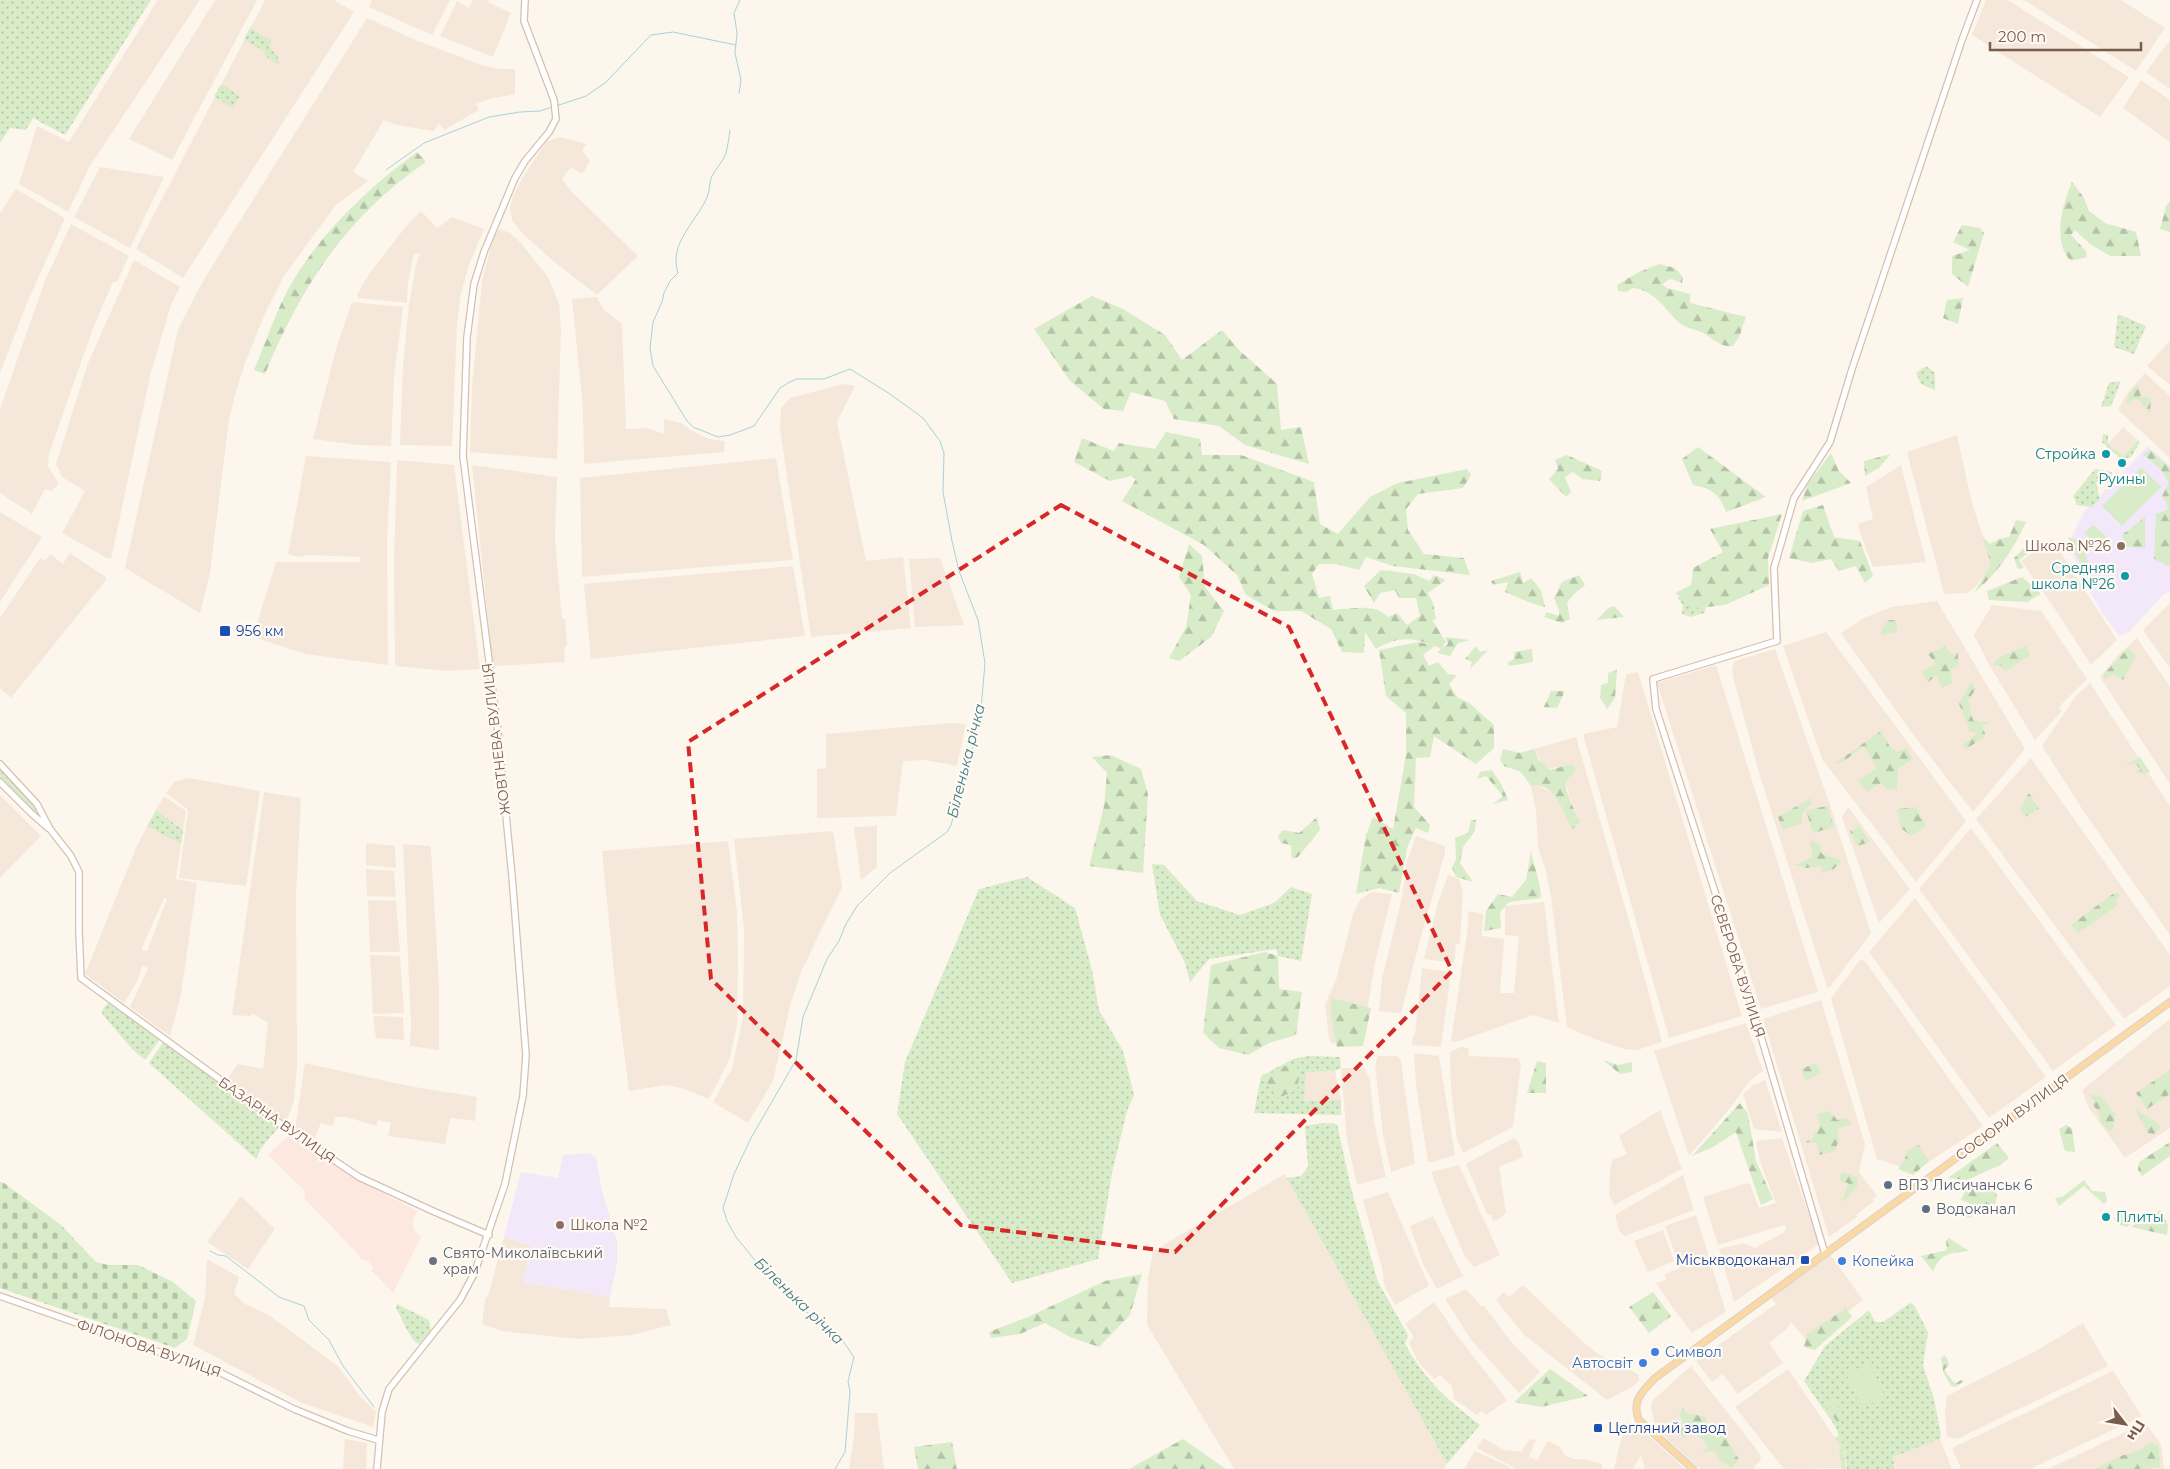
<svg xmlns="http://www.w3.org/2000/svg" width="2170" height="1469" font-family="Montserrat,sans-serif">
<defs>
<pattern id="grass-dots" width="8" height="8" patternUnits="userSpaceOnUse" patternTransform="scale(1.25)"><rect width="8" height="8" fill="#d8ecc9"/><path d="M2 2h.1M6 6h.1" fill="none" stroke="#b4c2a5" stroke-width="1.8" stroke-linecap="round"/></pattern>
<pattern id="forest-firs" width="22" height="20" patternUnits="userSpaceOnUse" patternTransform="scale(1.25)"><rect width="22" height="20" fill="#d8ecc9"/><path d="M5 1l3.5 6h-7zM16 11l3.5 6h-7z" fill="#b4c2a5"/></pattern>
<pattern id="cemetery-stones" width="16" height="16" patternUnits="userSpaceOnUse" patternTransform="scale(1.25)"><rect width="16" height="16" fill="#d8ecc9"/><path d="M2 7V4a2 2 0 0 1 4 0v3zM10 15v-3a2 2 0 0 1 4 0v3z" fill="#b4c2a5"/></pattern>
</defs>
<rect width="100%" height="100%" fill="#fdf6ec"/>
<path fill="#f5e8da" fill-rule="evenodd" d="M158 0H200L90 166 68 212 19 184 37 126 69 142Z
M215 0H257L172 160 129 139Z
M265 0H334L354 12 183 278 136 249Z
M372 0H450L432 35 369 7Z
M473 0H489L488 2 511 13 493 57 440 36 457 1 469 8Z
M1986 0H2008L2129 77 2100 117 1972 35Z
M2024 0H2121L2165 28 2136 71Z
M367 18 418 41 485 66 500 69H515V94L489 99 476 104 479 110 444 130 439 123 434 131 396 125 384 120 353 172 368 181 335 206 284 276 266 311 245 363 235 395 229 419 210 573 200 613 125 568 178 329 198 290 226 243Z
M2170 40V89L2146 72Z
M2141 80 2170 100V142L2123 108Z
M560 137 587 144 582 150 590 161 582 174 571 167 562 179 573 193 638 256 597 295 552 260 522 233 512 220 510 208 513 196 523 177 546 142Z
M100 167 164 177 130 248 74 217Z
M16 189 65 218 27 303 0 373V213Z
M421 211 437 228 452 217 484 229 469 265 461 294 457 323 452 446 400 445 403 364 409 305 416 264 420 254H414L408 282 407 303 359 298 357 295 369 274 407 225Z
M71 224 129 256 117 282H113L92 331 49 454 48 466 59 484 51 491 45 489 32 514 0 493V409L44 283Z
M500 229 510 233 520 242 548 277 559 304 561 329 557 459 470 452 472 387 482 281 492 242 497 231Z
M134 260 180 287 171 305 151 372 111 559 107 558 62 533 85 491 62 477 56 464 88 363Z
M597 297 604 310 622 324 626 429 648 428 664 434V419L681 423 692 431 709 439 725 441 724 452 584 464 583 408 572 299Z
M352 302 403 307 394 377 391 446 358 445 313 439 336 349Z
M2170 341V385L2147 366Z
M2145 373 2170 396V458L2118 410 2126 395Z
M843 384 855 386 837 422 866 561 903 557 911 628 811 637 780 429 781 408 790 398Z
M2123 427 2137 440 2123 456 2109 443Z
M1957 435 1972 503 1992 564 1977 585 1968 593 1944 594 1907 452Z
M306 456 391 462 387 540 388 665 305 654 253 637 276 562H361L360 557 309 555 298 557 288 554Z
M776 458 793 560 582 577 580 478Z
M397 460 454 465 480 669 447 671 395 666 394 561Z
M472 465 557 477 555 538 562 619H565L567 646 564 647 565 662 493 666Z
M1901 465 1926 562 1873 567 1860 533 1858 524 1873 519 1866 487Z
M0 512 42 537 0 602Z
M2052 539 2117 640 2091 665 2055 609 2021 561Z
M70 553 107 578 106 580 11 698 0 688V618L40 558 45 561 50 554 63 564Z
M940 558 964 625 915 627 909 559Z
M793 566 805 636 591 659 584 584Z
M1937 601 2025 749 1973 812 1912 733 1841 633 1864 618 1891 607Z
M2170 603V668L2143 630Z
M1992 605 2041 611 2087 679 2059 707 2062 711 2035 740 1989 665 1974 635Z
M1826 632 1966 821 1916 882 1822 759 1783 646Z
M2137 638 2170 687V784L2100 677 2118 655Z
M1775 649 1829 802 1871 933 1830 987H1827L1759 773 1733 677 1732 668 1735 661Z
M1716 665 1818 992 1761 1009 1657 683Z
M1638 672 1742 1016 1669 1038 1583 734 1617 727 1626 674Z
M2090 683 2170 806V935L2086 815 2042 746 2075 697Z
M950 723 966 724 957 766 925 760 903 761 896 816 817 818V769L826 768V734Z
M1576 737 1630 924 1662 1042 1637 1050 1624 1049 1594 1039 1567 1027 1551 897 1546 871 1538 848 1536 811 1531 786 1534 784 1555 794 1573 829 1581 823 1569 796 1566 782 1576 769 1571 765 1548 769 1544 767 1534 749Z
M2031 758 2170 955V986L2124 1019 1976 819Z
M189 778 260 791 246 886 179 878 188 810 166 793 174 782Z
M264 792 301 798 296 896 297 1064 294 1101 286 1123 227 1079 238 1064 263 1069 268 1023 253 1014 250 1016 232 1015Z
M0 795 41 836 0 878Z
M164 796 186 811 183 830 156 810Z
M1848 807 1910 889 1879 923 1842 817Z
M147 826 181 844 176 879 197 883 181 995 170 1036 130 1007 148 968 142 966 138 980 124 1003 85 974 136 848ZM164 898 167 899 147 951 141 950Z
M877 826V867L861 880 854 827Z
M1971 828 2116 1025 2053 1071 1919 889Z
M833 831 842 887 802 970 791 1002 773 1081 748 1123 713 1102 732 1068 743 1018 744 929 734 839Z
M1416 836 1445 846V853L1423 929 1401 1013 1379 1011 1382 979 1402 897 1407 861Z
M728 841 737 911 738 970 737 1025 730 1058 709 1099 681 1088 666 1085 629 1091 615 983 602 851Z
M366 843 395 846 396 868 366 865Z
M403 844 430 846 431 849 439 986V1050L410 1046 411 1024Z
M366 869 394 871 396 897 367 896Z
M1448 875 1459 879 1463 892 1460 944H1456L1454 963 1424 959 1438 903Z
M1371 892 1392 894 1375 963 1367 1012 1339 1044 1331 1043 1329 1039 1325 1004 1336 980 1354 911 1360 900Z
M1915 898 2046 1077 1989 1118 1869 952Z
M368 900 396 901 400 952H370Z
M1544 902 1559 1023 1533 1015 1456 1042 1451 1041 1468 926V911L1483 914 1482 936 1504 939 1500 993H1514L1519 936 1505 935V906Z
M370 955 400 956 404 1013 373 1014Z
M1860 960 1865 961 1983 1126 1915 1171 1877 1159 1831 998Z
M1422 968 1451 972 1441 1047 1412 1045 1413 1036 1415 1035Z
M1821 1000 1865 1144 1859 1172 1877 1196 1873 1199 1874 1201 1856 1215 1857 1217 1829 1237 1763 1019Z
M373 1016 403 1017 404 1040 376 1038Z
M2170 1019V1128L2125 1158 2089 1108 2082 1090Z
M1746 1023 1763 1071 1750 1081 1730 1108 1689 1156 1654 1051Z
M1461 1047 1468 1048 1469 1056 1518 1058 1521 1064 1513 1127 1463 1153 1457 1139 1451 1089 1450 1052Z
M1414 1053 1439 1056 1455 1155 1433 1162H1428L1416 1086Z
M1378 1056H1397L1401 1061 1415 1164 1391 1172 1383 1135 1375 1065Z
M305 1063 409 1086 477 1097 475 1121 450 1118 445 1144 388 1136 391 1123 378 1120 377 1126 346 1117H335L333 1126 321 1123 313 1142 295 1130Z
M1341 1068H1364L1370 1079 1374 1121 1386 1177 1357 1185 1347 1140Z
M1335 1071 1341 1100 1304 1103 1305 1072Z
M1765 1080 1782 1132 1754 1129 1743 1094 1753 1085Z
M1660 1110 1682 1169 1614 1205 1609 1195 1610 1171 1612 1160 1627 1154 1619 1136Z
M1513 1138 1518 1141 1523 1157 1499 1167 1506 1213 1497 1220 1493 1221 1491 1215 1487 1214 1466 1164Z
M1782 1138 1819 1244 1734 1302 1719 1249 1744 1243 1755 1248 1783 1233 1786 1229 1784 1225 1718 1245 1703 1197 1747 1183 1750 1184 1759 1208 1776 1203 1760 1162 1756 1141Z
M1459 1165 1500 1255 1474 1267 1465 1257 1444 1207 1431 1172Z
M1285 1174 1447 1464 1443 1469H1234L1147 1325 1148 1278 1153 1251Z
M1683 1175 1694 1210 1625 1236 1619 1231 1615 1215Z
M1388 1192 1429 1286 1395 1305 1384 1285 1383 1272 1363 1200Z
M241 1196 275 1229 248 1269 207 1242Z
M1696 1215 1726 1312 1692 1333 1673 1308 1656 1283 1666 1280 1665 1274 1680 1268 1665 1226Z
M1433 1216 1463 1276 1437 1289 1423 1264 1410 1226Z
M1663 1230 1674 1261 1648 1272 1634 1241Z
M504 1237 531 1245 523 1282 610 1297 609 1307 666 1309 671 1325 632 1335 578 1339 502 1331 482 1324 485 1298 488 1296Z
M1830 1254 1863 1300 1808 1342 1791 1322 1787 1329 1769 1343 1783 1363 1737 1394 1723 1374 1712 1382 1696 1361 1776 1304 1771 1298Z
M207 1259 239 1277 234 1294 245 1304 270 1316 338 1366 359 1395 376 1412 373 1427 302 1403 193 1345 205 1298Z
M1523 1285 1583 1342 1598 1354 1638 1374 1639 1380 1634 1386 1607 1400 1523 1334 1496 1300 1504 1292 1509 1297Z
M1466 1289 1481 1306H1484L1512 1343 1540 1372 1519 1393 1472 1341 1445 1299Z
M1434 1302 1456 1334 1507 1400 1486 1415 1481 1411 1477 1415 1454 1399 1452 1386 1440 1375 1434 1379 1418 1362 1409 1342 1414 1337 1405 1324Z
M2083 1323 2108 1366 1957 1439 1947 1437 1945 1412 1947 1396 2034 1352Z
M1691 1366 1760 1454 1761 1459 1753 1469H1700L1656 1429 1651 1408 1652 1401Z
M1788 1369 1840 1445 1839 1454 1842 1468 1784 1469 1735 1407Z
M2113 1371 2142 1416 2030 1469H1961L1952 1448Z
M855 1413H877L884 1469H849L854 1437Z
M1628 1422 1637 1425 1685 1469H1645L1641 1455 1633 1469H1614L1620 1443Z
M2145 1423 2161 1444 2164 1469H2048Z
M1483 1438 1504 1450 1521 1452 1530 1439 1536 1440 1529 1457 1537 1460 1548 1441 1559 1446 1565 1455 1574 1459 1589 1460 1602 1464V1469H1516L1477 1448Z
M345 1439 367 1443 366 1469H343Z
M1940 1439 1952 1469H1896L1893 1457Z
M1475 1451 1506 1465 1512 1469H1464Z"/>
<path fill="#fde8e0" d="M288 1136 359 1181 418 1211 413 1219V1226L416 1232 421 1237 393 1293 371 1270 374 1268 368 1261 361 1259 358 1254 304 1198 306 1192 268 1155Z"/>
<path fill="#f3e8fa" d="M2148 446 2170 466V591L2162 596 2129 632 2119 636 2103 614 2085 583 2073 555 2072 536 2084 512Z
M589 1153 596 1158 602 1191 617 1241V1263L610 1297 523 1282 531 1245 504 1237 521 1172 558 1178 563 1155Z"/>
<path fill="url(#grass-dots)" d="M0 0H151L65 135 33 118 26 130 10 128 0 143Z
M250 28 272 41 269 47 277 55 280 65 265 56V52L244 39Z
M221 84 240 96 232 108 214 96Z
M2118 314 2146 326 2134 354 2114 347Z
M1926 366 1935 373V390L1921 384 1916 373Z
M2121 381 2111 406 2101 407 2109 383Z
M2103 434 2108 435V443L2123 456 2138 440 2140 442 2131 457 2121 459 2102 442Z
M2095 469 2112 472 2111 482H2096L2100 499 2092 507 2077 505 2073 496Z
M1680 596 1698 608 1706 607 1704 613 1691 617 1682 614 1683 605 1678 598Z
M0 768C9 777 38 801 36 813L24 804 0 778Z
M156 810 183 830 181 844 147 826Z
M1152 864 1164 865 1197 901 1240 915 1274 903 1291 887 1312 894 1301 961 1278 956 1276 949 1209 959 1190 982 1185 963 1160 915Z
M1027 877 1075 908 1092 970 1099 1010 1123 1051 1134 1095 1127 1111 1112 1173 1098 1259 1012 1283 897 1114 905 1062 979 889Z
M108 1003 160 1039 145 1060 133 1050 102 1014 103 1009Z
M164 1041 259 1115 279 1127 262 1147 256 1159 149 1063Z
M1308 1056 1340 1057 1341 1068 1335 1071 1306 1072 1304 1101 1341 1100V1115L1254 1113 1261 1076 1293 1059Z
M1323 1123 1337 1124 1351 1188 1378 1282 1408 1335 1405 1344C1425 1380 1447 1400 1480 1425L1447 1464 1287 1178 1301 1176 1308 1167 1305 1126Z
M1957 1205 1960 1209 1976 1212 1970 1218 1960 1213 1950 1215 1949 1209Z
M1910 1303 1914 1305 1928 1332 1923 1365 1934 1399 1941 1435 1940 1439 1893 1457 1895 1469H1847L1844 1447 1835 1426 1804 1381 1825 1346 1869 1310 1875 1322H1883Z
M397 1304 429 1320 431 1330 419 1344C409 1339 402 1318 396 1308Z"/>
<path fill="url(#forest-firs)" d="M417 152 426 162C346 217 302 285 265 374L254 370C266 342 275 313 290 286 321 232 368 188 417 152Z
M2072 182 2084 198 2089 211 2105 223 2136 232 2141 256H2110L2090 244 2075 230 2071 235 2086 251 2087 257 2071 261C2052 242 2062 205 2072 182Z
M2170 201V232L2160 229 2166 206Z
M1962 225 1980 228 1984 233 1968 287 1952 274V256L1970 250 1953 242Z
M1659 264 1675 268 1683 277 1682 283 1671 279 1662 284 1667 288 1690 294V303L1746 317 1739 337 1733 346C1719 348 1711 336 1699 331 1693 329 1686 328 1681 324 1663 309 1657 291 1633 288L1626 292 1618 291 1617 285 1637 273Z
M1092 296 1123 309 1165 335 1182 360 1222 330 1239 350 1277 384 1281 430 1301 427 1309 464 1245 445 1219 426 1174 419 1165 401 1131 392 1123 411 1104 409 1070 381 1034 329Z
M1963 298 1958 324 1943 318 1947 300Z
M2138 384 2141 397 2151 398 2150 414 2139 400 2133 399 2130 404H2126L2129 393Z
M1166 432 1200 439 1202 455H1241L1314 482 1320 524 1338 534 1370 497 1398 483 1467 469 1471 475 1463 488 1418 494 1406 509 1408 530 1424 554 1464 558 1470 575 1393 566 1366 557 1359 570 1336 564H1319L1312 574 1319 598 1330 596 1333 610C1352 609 1374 603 1388 617L1397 613 1407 625 1420 616 1416 598H1399L1395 590 1380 593 1374 603 1364 586 1381 570 1414 574 1429 581 1434 575 1446 580 1428 593 1433 603 1436 619 1432 620 1446 642 1442 648 1448 644 1445 637 1470 640 1458 643 1450 656 1437 653 1441 649 1435 646 1423 655 1429 666 1438 662 1448 674 1457 675 1449 684 1458 698 1468 702 1494 725V748L1476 764 1434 736 1430 757 1416 758 1414 807 1430 825 1428 833 1416 828 1407 848 1399 893 1379 888 1356 894 1366 835 1373 817 1393 829 1406 755V713L1386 696 1379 650 1419 642 1431 645C1411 636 1394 638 1376 649L1365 632 1364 653 1342 652 1331 629 1301 611H1274L1246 595 1237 575 1204 545 1122 501 1136 479 1131 476 1110 481 1074 462 1082 438 1114 451 1119 443 1155 449Z
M1698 447 1766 497 1726 512C1719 493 1712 489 1693 485L1682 459Z
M2150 450 2170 468V567L2154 559 2156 514 2169 509 2162 496 2169 483 2161 470 2143 454Z
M1831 453 1839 471 1851 483 1802 501 1807 485Z
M1891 454 1879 468 1865 476 1864 461Z
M1567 455 1602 471 1600 481 1582 479 1573 472 1565 477 1571 492 1566 497 1549 479 1558 469 1555 460Z
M1823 505 1834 537 1860 541 1873 576 1865 583 1856 566 1839 571 1831 559 1812 563 1789 558 1803 511Z
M1782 514 1768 558 1769 585 1725 605 1698 608 1675 593 1691 585 1693 568 1723 552 1710 529Z
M2145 517V548L2127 547 2122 535Z
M2016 520 2026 522C2014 549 1997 574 1974 593L1991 564 1982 536 1990 544 1999 539 2009 537Z
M2068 537 2082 541 2093 581 2092 588Z
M2034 542 2040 545 2019 560 2024 568 2018 569 2014 558 2027 545Z
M1189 544 1202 556 1205 587 1224 611 1211 637 1179 661 1169 658 1186 627 1191 595 1179 577Z
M1520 572 1523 583 1531 578 1541 590 1545 607 1531 603 1505 592 1508 582 1493 585 1491 581Z
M1579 575 1585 585 1573 595 1567 603 1570 619 1562 623 1544 617 1547 612 1559 616V610L1554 598 1562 582Z
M2022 577 2041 594 2027 602 1989 600 1987 591Z
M1614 606 1624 617 1597 620 1608 608Z
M1889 620H1896L1897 632 1881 635 1882 628Z
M1476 646 1480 652 1488 650 1470 669 1472 662 1465 659Z
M1945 646 1951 654 1958 653V666L1951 669 1952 683 1942 688 1937 675 1928 682 1921 672 1936 664 1928 654Z
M2026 646 2030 655 2006 671 2000 665 1993 666 1998 658Z
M2128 648 2136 656 2123 680 2113 675 2105 679 2103 675Z
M1532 649 1533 662 1509 666 1508 662 1514 659V652Z
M1617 670 1615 698 1607 709 1600 698 1601 685 1608 683V673Z
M1971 682 1976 689 1968 700C1971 708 1970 714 1974 721L1989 722 1982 726 1986 736 1966 749 1963 745 1979 732H1970L1959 704Z
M1551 691H1565L1557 708 1544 707Z
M1881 731 1890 747 1897 752 1907 748 1913 759 1898 769 1897 790 1887 789 1881 783 1867 792 1858 781 1877 768 1864 746 1843 762 1834 764Z
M1503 749 1520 753 1534 749 1539 760 1550 770 1571 764 1574 766 1576 769C1574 774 1569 777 1566 782 1563 788 1577 816 1581 822L1573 829C1562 813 1556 781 1531 786L1521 772 1504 766 1500 760Z
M1111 755 1141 769 1148 794 1143 873 1089 866 1104 806 1107 773 1092 757Z
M2140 757 2150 772 2144 774 2134 773 2141 770 2135 763 2124 767Z
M1492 770 1502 786 1508 800 1493 804 1503 796 1486 776 1477 779 1480 772Z
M2029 793 2039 809 2025 817 2020 809Z
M1811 798 1812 804C1804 808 1801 815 1802 824L1782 829 1778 817Z
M1828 806 1834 827 1813 833 1806 810Z
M1916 807 1926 826 1911 836 1901 828 1897 809Z
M1317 817 1320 830 1298 857 1292 859 1291 845 1281 843 1278 836 1283 830 1299 833Z
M1471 820H1476L1475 831 1463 847 1460 863 1473 882 1456 877 1452 868 1456 859 1455 838 1468 833Z
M1857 823 1870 842 1857 846 1850 831 1857 828Z
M1810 840 1820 844 1822 854 1842 860 1834 869 1822 873V866L1806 868 1792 864H1799L1813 856Z
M1531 851C1534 866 1541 884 1541 898L1509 902 1500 912 1501 928 1484 931 1486 911 1498 894 1512 897 1526 880Z
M2114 893 2121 894 2116 900 2118 905 2078 933 2071 925Z
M1265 952 1278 956 1279 989 1302 992 1296 1035 1269 1043 1248 1055 1219 1048 1203 1033 1211 965Z
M1331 998 1371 1008 1363 1046 1337 1047 1331 1016Z
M1603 1060 1618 1065 1632 1062V1072L1620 1074Z
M1537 1061 1546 1063V1093H1527Z
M1296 1063 1299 1078 1297 1090 1273 1100 1274 1085 1265 1083V1078L1278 1068Z
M1816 1063 1821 1073 1805 1081 1801 1069Z
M2170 1070V1094L2147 1109 2136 1093Z
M2090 1094 2101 1096 2115 1114 2113 1130 2110 1132 2101 1123 2099 1112 2092 1104 2095 1103Z
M1740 1103 1748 1114 1756 1161 1773 1199 1761 1205 1736 1132 1713 1147 1692 1156Z
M2135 1109 2156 1122 2161 1128 2154 1134 2148 1133Z
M1830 1111 1837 1120 1847 1118 1852 1124 1837 1129 1839 1139 1835 1151 1819 1155 1817 1143 1805 1142 1812 1139 1820 1126 1817 1114Z
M2066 1125 2072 1128 2075 1152 2065 1151 2059 1129Z
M2170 1142V1156L2142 1176 2138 1170 2139 1162Z
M1997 1143 2009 1158 2000 1165 1967 1180 1948 1178Z
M1919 1145 1929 1161 1913 1175 1898 1169 1904 1161 1908 1150Z
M1841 1172 1857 1177V1187L1842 1203 1848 1183 1840 1181Z
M2084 1180 2092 1191 2105 1192 2107 1201 2104 1204 2084 1186 2059 1206 2055 1198 2062 1197Z
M1992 1185 1997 1195 1994 1212 1984 1205 1977 1206 1961 1200 1967 1187 1982 1188Z
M2160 1210 2168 1225 2167 1235 2131 1227 2135 1224H2142Z
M2124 1212V1217L2128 1218 2132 1215 2136 1219 2127 1227 2120 1225 2114 1218Z
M1949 1238 1969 1251C1949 1254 1942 1252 1933 1271L1921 1256 1947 1250 1946 1241Z
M1142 1274 1130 1315 1099 1347 1070 1337 1045 1323 1020 1334 991 1338 989 1332 1028 1317 1105 1281Z
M1653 1292 1671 1316 1649 1333 1629 1307Z
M1846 1308 1852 1317 1815 1350 1804 1347 1807 1334Z
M1944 1355 1947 1358 1949 1365 1944 1370 1955 1384 1961 1380 1964 1381 1956 1387 1951 1386 1944 1374 1941 1359Z
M1550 1369 1588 1396 1541 1407 1514 1402Z
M1831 1397 1844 1416 1839 1425 1823 1401Z
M1683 1408 1687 1413 1706 1417 1707 1429 1710 1434 1726 1437 1739 1460 1732 1468 1721 1461 1714 1451 1702 1452 1708 1447 1705 1442 1692 1430 1684 1438 1674 1428 1683 1422 1679 1414Z
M1839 1435 1844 1447 1846 1469H1841L1842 1468 1839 1454 1840 1445 1835 1438Z
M1183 1439 1226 1469H1129Z
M952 1442 957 1469H918L914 1447Z
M2151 1442 2159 1446 2160 1467 2148 1469H2095L2121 1456 2138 1451Z"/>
<path fill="url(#cemetery-stones)" d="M0 1182 4 1183 61 1225 96 1262 108 1265H138L173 1282 196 1301 187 1339 175 1348 0 1288Z"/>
<path fill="#d8ecc9" d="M2141 467 2161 487 2122 526 2102 506Z
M2093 525 2107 537 2098 546 2084 533Z
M1869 1363 1885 1397 1862 1408 1846 1374Z"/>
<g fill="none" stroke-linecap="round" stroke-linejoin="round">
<path stroke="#a5d3da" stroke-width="1" d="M739 93 741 80 735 53 737 33 734 13 740 0
M556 106 586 96 605 83 651 35 673 32 736 45
M730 130C729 137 728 146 726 153 723 162 716 168 712 176 709 182 710 189 708 195 698 221 668 242 678 273L670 281 664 293 662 302 653 322 650 348 653 366 687 421 693 427 718 437 730 435 754 426 780 388 788 383 797 379H824L850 369 890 394 923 418 940 441 944 453 943 492 952 541 959 571 978 620 985 663 981 709 971 754 951 825 947 832 890 873 857 906 846 924 839 941 827 959 803 1017 796 1060 751 1138 734 1174 723 1208 727 1221 736 1237 766 1274 801 1308 838 1334 854 1357 848 1381 850 1392 845 1452 835 1469
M386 170 424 143 489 117 520 112 540 111 552 107
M210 1251 218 1255 226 1256 279 1297 304 1306 309 1320 329 1340 343 1366 374 1407"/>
<g stroke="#d6c0b0" stroke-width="8">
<path id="secondary" d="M0 764 37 804 50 829 71 856 79 872V932L81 978 289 1130 359 1177 435 1212 489 1235
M0 782 31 813 48 828
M1825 1254 1755 1016 1656 709 1653 679 1777 641 1774 568 1794 498 1830 442 1852 369 1962 40 1977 0
M0 1296 156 1351 205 1365 294 1409 348 1431 378 1440
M377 1469 382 1412 389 1389 460 1300 474 1274 505 1184 523 1096 526 1055 512 876 497 724 463 456 467 337 474 284 484 252 515 178 525 161 549 132 556 119 554 100 524 21 525 0"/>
</g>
<g stroke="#dad1cd" stroke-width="8">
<path id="primary" d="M1693 1469 1639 1420C1631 1401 1642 1392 1655 1378L2170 1002"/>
</g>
<use href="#secondary" stroke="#fff" stroke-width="5.5"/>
<use href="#primary" stroke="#fbd9a5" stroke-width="6"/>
</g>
<path fill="none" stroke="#d62828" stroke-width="4" stroke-dasharray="10 6" stroke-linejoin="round" d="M1061 505 1289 627 1452 971 1175 1252 961 1225 711 979 688 742Z"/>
<g fill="#0f9aa8" stroke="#fffaf3" stroke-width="2">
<circle cx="2106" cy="454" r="5"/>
<circle cx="2122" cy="463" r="5"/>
<circle cx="2125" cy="576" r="5"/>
<circle cx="2106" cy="1217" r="5"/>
</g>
<g fill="#8d6e63" stroke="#fffaf3" stroke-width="2">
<circle cx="2121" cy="546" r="5"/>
<circle cx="560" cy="1225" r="5"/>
</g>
<g fill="#1a4fb4" stroke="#fffaf3" stroke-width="2">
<rect x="219" y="625" width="12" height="12" rx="2.5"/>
<rect x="1800" y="1255" width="10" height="10" rx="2.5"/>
<rect x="1593" y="1423" width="10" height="10" rx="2.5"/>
</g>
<g fill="#5c6f8a" stroke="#fffaf3" stroke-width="2">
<circle cx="1888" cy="1185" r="5"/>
<circle cx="1926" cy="1209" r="5"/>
</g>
<circle fill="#6b7280" stroke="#fffaf3" stroke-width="2" cx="433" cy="1261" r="5"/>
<g fill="#3f7fe0" stroke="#fffaf3" stroke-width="2">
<circle cx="1842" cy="1261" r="5"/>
<circle cx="1655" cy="1352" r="5"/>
<circle cx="1643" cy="1363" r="5"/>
</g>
<g text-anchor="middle" stroke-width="4.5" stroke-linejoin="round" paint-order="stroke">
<g font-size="14" fill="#0d838f" stroke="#fffaf3" text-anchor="end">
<text x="2096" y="459">Стройка</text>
<text x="2122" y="484" text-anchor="middle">Руины</text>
<text x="2115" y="573">Средняя<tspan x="2115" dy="16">школа №26</tspan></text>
<text x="2116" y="1222" text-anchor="start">Плиты</text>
</g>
<g font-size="14" fill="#785e54" stroke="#fffaf3" text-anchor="end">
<text x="2111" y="551">Школа №26</text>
<text x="570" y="1230" text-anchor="start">Школа №2</text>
</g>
<g font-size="14" fill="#164399" stroke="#fffaf3" text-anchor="start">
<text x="236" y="636">956 км</text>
<text x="1795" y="1265" text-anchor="end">Міськводоканал</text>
<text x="1608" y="1433">Цегляний завод</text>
</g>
<g font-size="14" fill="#7a5c4d" stroke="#fffaf3">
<text transform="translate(496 739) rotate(-97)" y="5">ЖОВТНЕВА ВУЛИЦЯ</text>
<text transform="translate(1738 966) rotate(72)" y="5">СЄВЕРОВА ВУЛИЦЯ</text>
<text transform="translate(2012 1117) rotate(-36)" y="5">СОСЮРИ ВУЛИЦЯ</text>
<text transform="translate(277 1120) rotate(35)" y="5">БАЗАРНА ВУЛИЦЯ</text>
<text transform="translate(149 1348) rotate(19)" y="5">ФІЛОНОВА ВУЛИЦЯ</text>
</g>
<g font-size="14" fill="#4e5e75" stroke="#fffaf3" text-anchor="start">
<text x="1898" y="1190">ВПЗ Лисичанськ 6</text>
<text x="1936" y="1214">Водоканал</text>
</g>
<g font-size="14" fill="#5b616d" stroke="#fffaf3" text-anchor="start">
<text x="443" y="1258">Свято-Миколаївський<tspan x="443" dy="16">храм</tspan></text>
</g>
<g font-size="14" fill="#366cbe" stroke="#fffaf3" text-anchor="start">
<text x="1852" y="1266">Копейка</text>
<text x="1665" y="1357">Символ</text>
<text x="1633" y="1368" text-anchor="end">Автосвіт</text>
</g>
<g font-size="15" font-style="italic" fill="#437c86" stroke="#fffaf3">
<text transform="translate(966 761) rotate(-76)" y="5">Біленька річка</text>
<text transform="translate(799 1301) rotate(44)" y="5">Біленька річка</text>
</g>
</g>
<g transform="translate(2125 1424) rotate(121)" stroke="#fffaf3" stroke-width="4" paint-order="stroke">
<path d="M0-4L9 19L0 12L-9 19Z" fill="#7a5c4d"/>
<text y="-8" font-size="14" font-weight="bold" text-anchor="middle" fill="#7a5c4d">Пн</text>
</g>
<path d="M1990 42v8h151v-8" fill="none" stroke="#7a5c4d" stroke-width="2.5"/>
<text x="1998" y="42" font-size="15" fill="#7a5c4d" stroke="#fffaf3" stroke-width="4" paint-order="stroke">200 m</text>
</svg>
